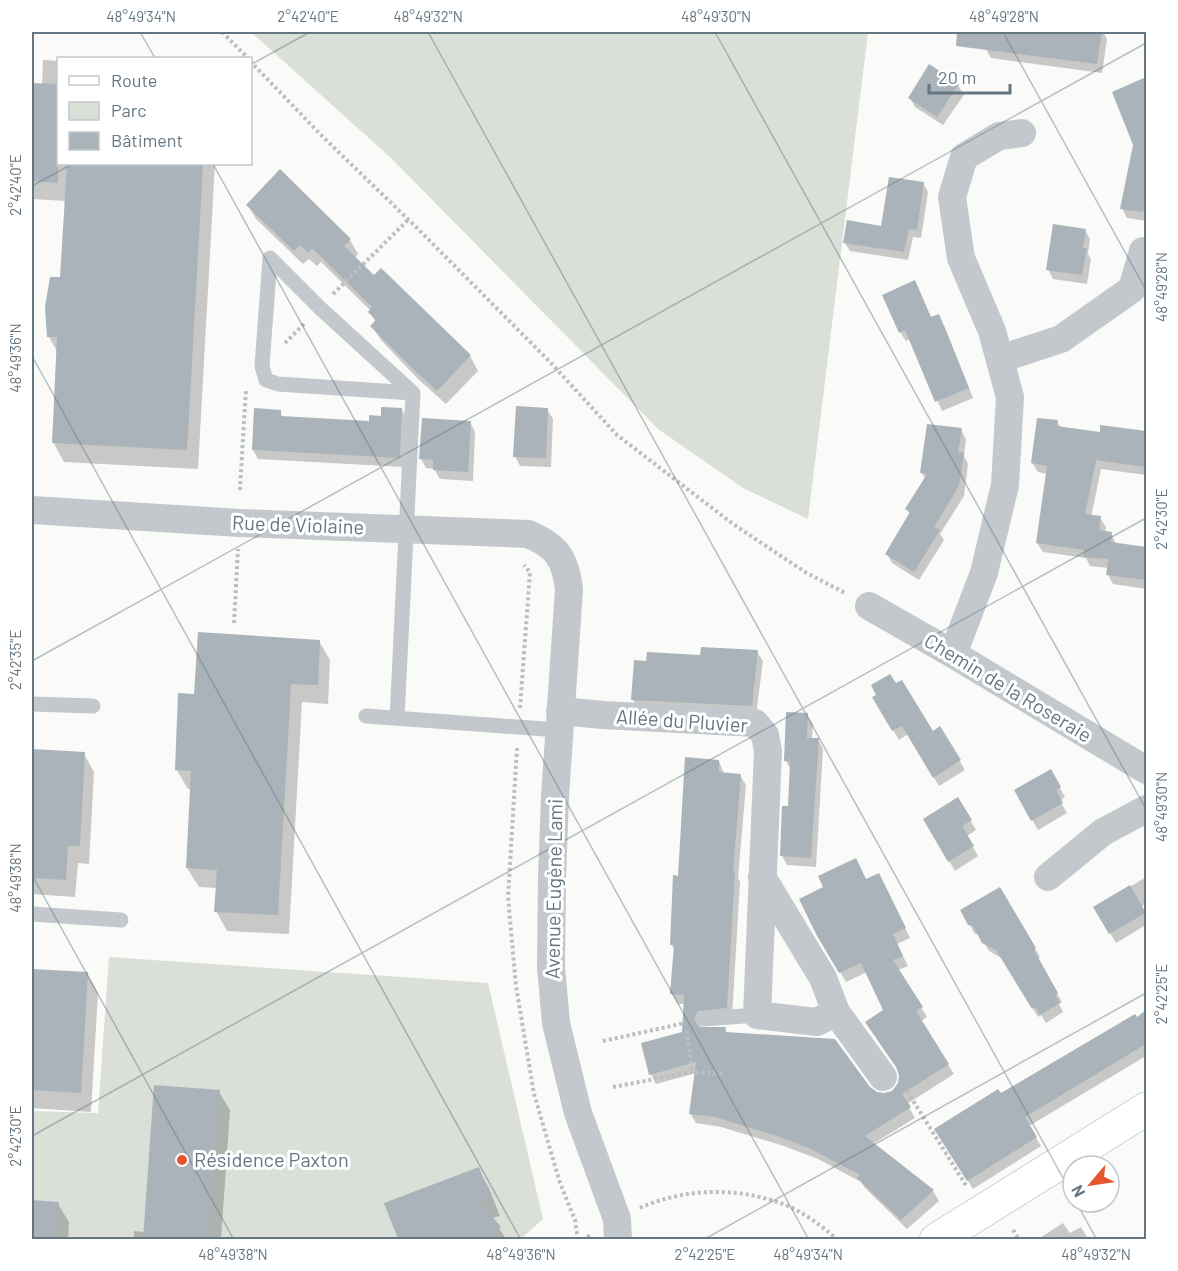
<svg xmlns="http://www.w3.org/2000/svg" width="1178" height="1271" font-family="Barlow,sans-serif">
<rect width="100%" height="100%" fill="#fafaf8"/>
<path fill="#dadfd7" d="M251 32H868L808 519 743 488 658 429 391 158Z
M109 957 488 983 543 1219 521 1239 32 1240V1111L98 1113Z"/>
<path fill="#0003" d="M989 32H1103L1107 39 1102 73 991 58 986 49Z
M43 60 58 61V164H215L198 469 64 462 53 442 58 353 49 337 61 279 66 201 32 199V84L42 85Z
M930 66 958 85 964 95 943 125 915 107 910 98Z
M1142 80 1146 88V221L1127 218 1122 208 1135 145Z
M280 171 350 240 358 254 355 258 374 277 381 270 470 356 478 371 446 404 418 379 381 340 372 326 376 323 370 312 371 311 321 262 317 266 309 259 303 264 256 219 248 205Z
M923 183 928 192 921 238 913 237 908 260 850 251 845 243 882 227Z
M1085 230 1090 239 1088 254 1091 259 1087 284 1053 279 1048 269Z
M914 282 931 319 944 325 973 398 942 411 910 339 906 341 900 332Z
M547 409 553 419 551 467 520 466 515 456Z
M402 410 407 419 404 467 258 459 253 450 280 412 283 418 371 422Z
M470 422 475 432 473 481 440 479 434 469 426 468 421 459Z
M1057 422 1061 428 1101 434 1102 427 1146 433V475L1101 469 1091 517 1100 518 1106 527 1105 532 1111 533 1116 544 1146 548V589L1113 584 1108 575 1109 568 1090 566 1086 558 1043 552 1037 543 1047 474 1038 472 1032 463Z
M961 430 966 439 964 456 968 464 964 496 940 534 944 540 919 580 892 563 887 554 910 515 907 509 925 479 922 473Z
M319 641 330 660 328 704 302 702 289 934 227 931 216 911 217 888 199 887 187 868 192 789H188L176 769 195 695Z
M757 652 763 661 756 715 638 709 633 700 702 657Z
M895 685 932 733 940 728 965 770 939 786 908 734 899 740 874 697Z
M807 715 813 724 812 739H818L823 749 816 867 787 865 782 856 789 808 791 770 786 761Z
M32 751 84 754 94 772 89 864 78 863 75 897 32 894Z
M719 761 724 774 740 775 746 785 738 878 740 882 732 1017 705 1020 700 1028 725 1029 728 1034 869 1088 876 1094 884 1095 894 1091 900 1084 901 1076 885 1010 867 972 846 982 817 933 866 880 884 884 910 938 897 944 908 966 898 970 927 1017 921 1021 954 1074 907 1104 915 1118 873 1144 933 1191 939 1201 907 1229 865 1188 861 1182 818 1159 784 1146 721 1127 696 1123 690 1113 696 1073 656 1084 651 1074 683 1033 685 1004H678L672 994 675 951 671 944 679 877Z
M1050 771 1065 797 1060 801 1067 813 1038 830 1016 791Z
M958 799 976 830 967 836 978 856 955 871 925 820Z
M1146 877V910L1144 905 1141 907 1146 916V925L1116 943 1095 908Z
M999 889 1040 957 1037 959 1062 1002 1059 1004 1063 1012 1046 1023 1041 1015 1038 1017 1003 959 989 951 979 934H975L962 911Z
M32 970 87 973 98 993 91 1112 32 1108Z
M1146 1014V1056L1029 1126 1041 1146 973 1189 942 1139 1001 1095Z
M219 1092 230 1110 221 1240H134V1231L145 1232Z
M478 1169 489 1188 500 1216 492 1218 507 1240H400L386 1204Z
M32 1201 58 1204 69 1222 68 1240H32Z
M1063 1223 1070 1233 1081 1227 1089 1240H1037Z"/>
<path fill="#aab3b9" d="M957 32H1102L1097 64 956 46Z
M929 64 959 84 937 117 908 98Z
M1146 77V196L1143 212 1120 209 1133 145 1112 92Z
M32 83 58 84V183L32 181Z
M67 164H203L187 450 52 443 57 337H47L45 307 50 277H60Z
M280 169 351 239 344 246 374 275 381 268 471 355 437 391 408 364 370 326 376 320 368 312 372 307 312 248 308 253 300 245 294 251 246 205Z
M889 177 924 182 917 230 909 229 904 252 843 243 847 220 881 226Z
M1053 224 1086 229 1083 248H1087L1082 275 1046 270Z
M915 280 931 317 939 314 969 388 935 402 905 330 899 333 882 295Z
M516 406 548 408 546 458 513 457Z
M381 407 402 408 400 458 252 450 254 408 281 410V416L369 421V415L381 416Z
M422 418 471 421 468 472 433 470V460L419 459Z
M1037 418 1058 420 1057 426 1100 432V425L1146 431V467L1096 460 1085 514 1101 516 1099 530 1112 532 1111 542 1146 547V580L1106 575 1110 548 1108 559 1083 557 1084 550 1036 543 1047 466 1031 463Z
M927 424 962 428 958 452 964 453 959 486 934 527 940 530 914 572 885 554 910 512 905 509 927 474 920 473Z
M198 632 320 640 318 685 291 684 278 915 214 912 217 870 186 868 191 771 175 770 178 693 194 694Z
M701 647 758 650 752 706 631 700 634 660 646 661 647 652 700 655Z
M890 674 896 683 902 680 933 731 940 726 961 760 933 778 902 726 892 731 872 697 876 695 871 685Z
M786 712 808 713 807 738H819L811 858 780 856 782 806H788L790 762 784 761Z
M32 749 85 752 80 846H68L66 880 32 878Z
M685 757 719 760V772L741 774 733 871H735L727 1008 698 1011 694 1019 699 1027H726L725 1032 835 1039 870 1087 877 1092 884 1093 892 1091 898 1083 899 1075 896 1067 865 1022 883 1010 861 963 839 973 816 934 799 899 823 887 818 876 856 858 866 879 879 873 906 928 893 934 903 956 893 960 923 1007 916 1011 949 1064 902 1094 911 1107 865 1136 934 1190 901 1220 857 1178 860 1175 811 1149 777 1136 715 1117 689 1114 696 1062 649 1075 641 1043 682 1032 684 995 670 994 674 945H670L673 875 678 876Z
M1051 769 1061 787 1056 790 1063 803 1031 821 1014 790Z
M958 797 972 820 962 826 974 846 948 862 923 819Z
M1130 885 1146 913 1109 934 1093 907Z
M1000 887 1036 948 1034 950 1058 993 1055 995 1060 1003 1040 1015 1035 1007 1032 1009 996 950 982 943 973 926 968 925 960 910Z
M32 969 88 972 81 1093 32 1090Z
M1146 1010V1044L1025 1117 1037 1137 967 1181 934 1129 998 1089 1001 1093 1135 1014 1137 1017Z
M154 1085 220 1090 209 1236 199 1235V1239H143Z
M479 1167 490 1197 479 1201 501 1227 487 1239H398L384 1203Z
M32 1200 59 1202 56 1239H32Z"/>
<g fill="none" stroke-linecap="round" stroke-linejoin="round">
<g stroke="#b3babf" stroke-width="34">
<path id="secondary" d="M936 1240 1146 1109"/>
</g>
<path stroke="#bbbfc2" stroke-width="4" stroke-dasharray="3 3" stroke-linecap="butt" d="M222 32 248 58
M250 61 320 134 417 228 550 362 617 435 733 524 805 572 845 593
M333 294 408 220
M285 343 305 323
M240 490 246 389
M234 623 238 549
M520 708 530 572 524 565
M517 748 508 897 516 986 534 1094 560 1183 575 1220 578 1240
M687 1031 692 1072
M603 1041 685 1023
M613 1087 692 1072 723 1074
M907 1091 967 1187
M640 1208C686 1187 742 1187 788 1206 806 1214 823 1227 838 1240
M1013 1230 1019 1240
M582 1240 592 1234"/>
<path stroke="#c3c8cc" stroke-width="15" d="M32 704 93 706
M366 716 559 730
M397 718 413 393 320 308 270 258 262 366 266 380 278 384 413 393
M32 914 121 920
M704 1019 757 1015"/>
<path stroke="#c3c8cc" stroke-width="28" d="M1000 359 1061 339 1132 289 1143 251
M32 510 240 523 528 534C557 546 565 558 569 589L555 797 552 877 551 967 556 1023 578 1113 617 1219 618 1240
M869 606 953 654 1146 770
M953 654 984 573 1005 485 1010 397 992 331 961 258 952 197 964 157 999 136 1022 133
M560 711 603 715 755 723 765 735 768 751 757 1015 817 1022 836 1012
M762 877 823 978 836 1012 883 1077
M1048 877 1103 832 1146 809"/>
<use href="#secondary" stroke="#fff" stroke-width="33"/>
</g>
<path fill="none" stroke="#657683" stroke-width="1.5" stroke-opacity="0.45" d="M140 32 155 58M428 32 1073 1196M715 32 1146 809M1003 32 1146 290M250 65 310 32M213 164 809 1240M32 186 72 164M32 356 521 1240M32 661 1146 43M32 875 234 1240M32 1136 1146 518M1076 1202 1097 1240M703 1240 1146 993"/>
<circle fill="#e4572e" stroke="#fff" stroke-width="2" cx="182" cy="1160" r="6"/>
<g text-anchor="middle" stroke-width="6" stroke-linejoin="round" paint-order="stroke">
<g font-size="20" fill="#657683" stroke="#fff">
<text transform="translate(298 525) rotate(2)" y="7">Rue de Violaine</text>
<text transform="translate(1008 688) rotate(31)" y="7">Chemin de la Roseraie</text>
<text transform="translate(682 721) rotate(4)" y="7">Allée du Pluvier</text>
<text transform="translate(554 889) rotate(-89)" y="7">Avenue Eugène Lami</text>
</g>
<g font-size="20" fill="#657683" stroke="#fff" text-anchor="start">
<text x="194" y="1167">Résidence Paxton</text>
</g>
</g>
<rect width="1178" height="1271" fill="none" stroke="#ffffff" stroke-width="66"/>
<rect x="57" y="57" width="195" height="108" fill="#ffffff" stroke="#c1c8cd" stroke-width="1.5"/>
<rect x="69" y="76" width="30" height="9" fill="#ffffff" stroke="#c1c8cd" stroke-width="1.5"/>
<text x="111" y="87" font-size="18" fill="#657683">Route</text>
<rect x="69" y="102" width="30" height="18" fill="#dadfd7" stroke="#c1c8cd" stroke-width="1.5"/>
<text x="111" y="117" font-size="18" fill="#657683">Parc</text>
<rect x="69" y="132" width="30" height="18" fill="#aab3b9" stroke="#c1c8cd" stroke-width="1.5"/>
<text x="111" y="147" font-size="18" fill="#657683">Bâtiment</text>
<g transform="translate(1091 1184) rotate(241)"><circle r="28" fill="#ffffff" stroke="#c1c8cd" stroke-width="1.5"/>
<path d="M0-4.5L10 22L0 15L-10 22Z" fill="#e4572e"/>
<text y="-9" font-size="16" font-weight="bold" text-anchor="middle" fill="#657683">N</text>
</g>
<path d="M929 84v9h81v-9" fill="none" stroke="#657683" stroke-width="3"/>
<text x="938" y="84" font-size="18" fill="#657683" stroke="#ffffff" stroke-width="4.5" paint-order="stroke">20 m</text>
<rect x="33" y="33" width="1112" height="1205" fill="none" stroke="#657683" stroke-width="2"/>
<g font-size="15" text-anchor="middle" fill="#657683">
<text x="141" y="22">48°49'34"N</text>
<text x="308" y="22">2°42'40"E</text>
<text x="428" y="22">48°49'32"N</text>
<text x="716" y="22">48°49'30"N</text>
<text x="1004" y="22">48°49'28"N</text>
<text transform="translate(16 185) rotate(-90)" y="5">2°42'40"E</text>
<text transform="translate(1162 287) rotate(-90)" y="5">48°49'28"N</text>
<text transform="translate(16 358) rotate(-90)" y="5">48°49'36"N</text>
<text transform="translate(1162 519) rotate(-90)" y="5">2°42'30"E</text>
<text transform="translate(16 660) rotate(-90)" y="5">2°42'35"E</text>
<text transform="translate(1162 807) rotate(-90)" y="5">48°49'30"N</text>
<text transform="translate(16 878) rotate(-90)" y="5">48°49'38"N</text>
<text transform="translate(1162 994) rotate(-90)" y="5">2°42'25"E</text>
<text transform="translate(16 1136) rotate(-90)" y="5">2°42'30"E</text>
<text x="233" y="1260">48°49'38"N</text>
<text x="521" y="1260">48°49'36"N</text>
<text x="705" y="1260">2°42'25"E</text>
<text x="808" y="1260">48°49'34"N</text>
<text x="1096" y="1260">48°49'32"N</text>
</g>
</svg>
